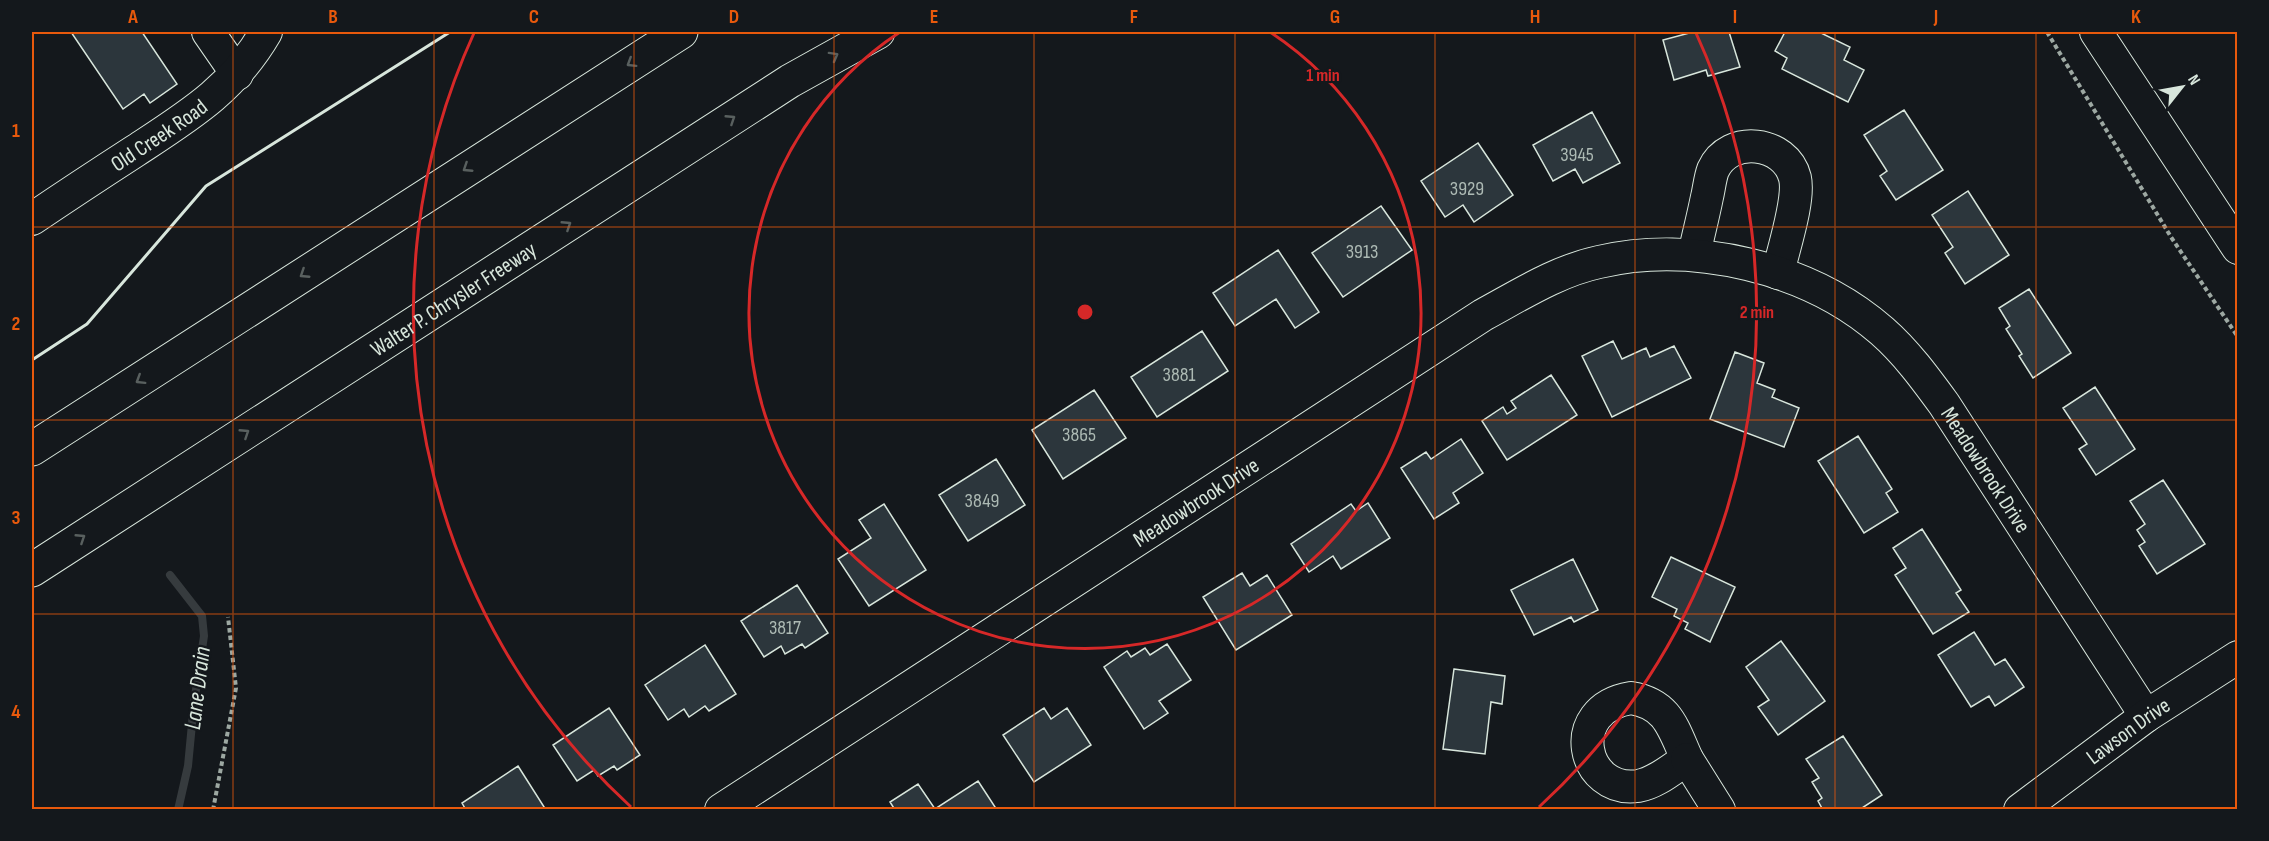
<svg xmlns="http://www.w3.org/2000/svg" width="2269" height="841" font-family="'Sofia Sans Condensed',sans-serif">
<rect width="100%" height="100%" fill="#14181c"/>
<g fill="none" stroke-linecap="round" stroke-linejoin="round">
<path stroke="#363b3e" stroke-width="8" d="M170 575 202 616 204 636 194 703 188 766 178 810"/>
</g>
<path fill="#2c363c" stroke="#d8e6dc" stroke-width="1.5" d="M71 32H142L177 84 150 103 144 94 123 109Z
M1693 32H1729L1740 67 1708 76 1706 70 1674 80 1663 40Z
M1785 32H1819L1850 47 1844 60 1864 70 1848 102 1782 69 1787 58 1775 51Z
M1904 110 1943 170 1896 200 1880 176 1887 171 1864 135Z
M1592 112 1620 163 1583 183 1575 169 1553 181 1533 145Z
M1478 143 1513 195 1474 222 1463 205 1445 217 1421 181Z
M1968 191 2009 255 1965 284 1945 253 1953 247 1932 215Z
M1381 206 1412 250 1343 297 1312 253Z
M1278 250 1319 312 1295 328 1276 299 1235 326 1213 293Z
M2029 289 2071 353 2033 378 2019 356 2022 354 2006 329 2010 326 1999 308Z
M1202 331 1228 371 1157 417 1131 377Z
M1613 341 1622 359 1646 348 1650 357 1674 346 1691 378 1612 417 1582 356Z
M1735 352 1764 363 1757 383 1775 390 1772 397 1799 408 1784 447 1710 419Z
M1551 375 1577 415 1507 460 1482 421 1503 407 1507 414 1516 408 1511 401Z
M2095 387 2135 449 2096 475 2079 449 2087 444 2063 408Z
M1094 390 1126 438 1063 479 1032 430Z
M1858 436 1892 489 1886 493 1898 512 1864 533 1818 461Z
M1461 439 1483 473 1453 493 1459 503 1434 519 1401 468 1426 452 1431 459Z
M996 459 1025 505 968 541 939 495Z
M2163 480 2205 544 2157 574 2139 546 2145 542 2137 530 2145 524 2130 501Z
M1368 503 1390 538 1341 569 1333 556 1309 572 1291 544 1351 504 1356 511Z
M884 504 926 570 869 606 838 559 871 538 859 520Z
M1922 529 1961 590 1956 593 1969 612 1933 634 1895 575 1906 568 1893 548Z
M1671 557 1735 587 1710 642 1685 629 1688 623 1674 616 1677 609 1652 597Z
M1573 559 1598 610 1574 622 1571 617 1534 635 1511 590Z
M1242 573 1250 586 1267 575 1292 615 1236 650 1203 597Z
M797 585 828 633 805 648 802 644 785 654 781 646 764 657 741 621Z
M1974 632 1995 665 2005 659 2024 687 1995 706 1989 696 1971 707 1938 655Z
M1781 641 1825 701 1778 735 1758 707 1769 700 1746 667Z
M1167 644 1191 680 1159 701 1168 713 1144 729 1104 667 1127 651 1131 657 1145 648 1150 655Z
M705 645 736 694 709 711 705 706 689 717 684 709 668 720 645 685Z
M1454 669 1505 676 1502 704 1491 702 1485 754 1443 749Z
M609 708 640 755 617 770 614 766 598 776 594 770 577 781 553 745Z
M1044 708 1051 719 1067 708 1091 745 1034 782 1003 735Z
M1843 736 1882 795 1859 810H1823L1818 801 1822 798 1812 782 1819 778 1806 759Z
M518 766 546 810H466L462 803Z
M978 781 997 810H895L890 802 918 784 935 809Z"/>
<g fill="none" stroke-linecap="round" stroke-linejoin="round">
<g stroke="#d8e6dc" stroke-width="34">
<g id="minor">
<path d="M208 32 237 74"/>
<path d="M2096 32 2238 248"/>
<path id="s1" d="M32 219C66 196 101 173 135 151 190 115 233 89 266 32"/>
<path d="M1694 255C1698 236 1703 217 1707 197 1709 189 1710 178 1713 170 1729 134 1786 141 1795 178 1800 200 1783 250 1778 273"/>
<path d="M1631 698C1668 704 1673 728 1687 759 1673 768 1656 783 1638 786 1582 794 1563 709 1631 698Z"/>
<path d="M1687 759 1719 810"/>
<path id="s2" d="M721 810 1483 315C1520 295 1557 271 1599 262 1692 240 1809 267 1882 331 1906 352 1925 378 1944 404L2146 716"/>
<path id="s3" d="M2020 810 2146 716 2238 657"/>
</g>
</g>
<g stroke="#d8e6dc" stroke-width="35">
<g id="highway">
<path d="M32 449 681 32"/>
<path id="s4" d="M32 570 790 81 878 32"/>
</g>
</g>
<path stroke="#9da8a2" stroke-width="4" stroke-dasharray="4.5 3" stroke-linecap="butt" d="M2047 32 2171 237 2238 337
M213 810 236 688 228 617"/>
<use href="#minor" stroke="#14181c" stroke-width="32"/>
<use href="#highway" stroke="#14181c" stroke-width="33"/>
<path stroke="#d8e6dc" stroke-width="3" d="M32 360 87 324 206 186 450 32"/>
</g>
<defs><path id="oneway-chevron" d="M-2-3.5L2.5 0L-2 3.5" fill="none" stroke-width="1.6" stroke-linecap="round" stroke-linejoin="round" transform="scale(1.5)"/></defs>
<g stroke="#59605f">
<use href="#oneway-chevron" transform="translate(834 56) rotate(-29)"/>
<use href="#oneway-chevron" transform="translate(631 63) rotate(148)"/>
<use href="#oneway-chevron" transform="translate(731 119) rotate(-33)"/>
<use href="#oneway-chevron" transform="translate(467 168) rotate(147)"/>
<use href="#oneway-chevron" transform="translate(567 225) rotate(-33)"/>
<use href="#oneway-chevron" transform="translate(304 274) rotate(147)"/>
<use href="#oneway-chevron" transform="translate(140 380) rotate(148)"/>
<use href="#oneway-chevron" transform="translate(245 433) rotate(-33)"/>
<use href="#oneway-chevron" transform="translate(81 538) rotate(-33)"/>
</g>
<path fill="none" stroke="#e8590c" stroke-width="1.5" stroke-opacity="0.55" d="M233 32V810M434 32V810M634 32V810M834 32V810M1034 32V810M1235 32V810M1435 32V810M1635 32V810M1835 32V810M2036 32V810M32 227H2238M32 420H2238M32 614H2238"/>
<g fill="none" stroke="#d62828" stroke-width="3">
<path d="M1270 32A336 336 0 1 1 900 32"/>
<path d="M631 807A672 672 0 0 1 474 33M1696 33A672 672 0 0 1 1539 807"/>
</g>
<g text-anchor="middle" stroke-width="4.5" stroke-linejoin="round" paint-order="stroke">
<g font-size="20" fill="#adbab4">
<text x="1577" y="161">3945</text>
<text x="1467" y="195">3929</text>
<text x="1362" y="258">3913</text>
<text x="1179" y="381">3881</text>
<text x="1079" y="441">3865</text>
<text x="982" y="507">3849</text>
<text x="785" y="634">3817</text>
</g>
<g font-size="22" fill="#d8e6dc" stroke="#14181c">
<text dy="8" stroke="none"><textPath href="#s1" startOffset="152">Old Creek Road</textPath></text>
<text dy="8" stroke="none"><textPath href="#s4" startOffset="501">Walter P. Chrysler Freeway</textPath></text>
<text dy="8" stroke="none"><textPath href="#s2" startOffset="1512">Meadowbrook Drive</textPath></text>
<text dy="8" stroke="none"><textPath href="#s2" startOffset="566">Meadowbrook Drive</textPath></text>
<text dy="8" stroke="none"><textPath href="#s3" startOffset="134">Lawson Drive</textPath></text>
</g>
<g font-size="24" font-style="italic" fill="#d8e6dc" stroke="#14181c">
<text transform="translate(197 688) rotate(-83)" y="8">Lane Drain</text>
</g>
</g>
<circle cx="1085" cy="312" r="9" fill="#d62828" stroke="#14181c" stroke-width="3"/>
<g font-size="18" text-anchor="middle" font-weight="bold" fill="#d62828" stroke="#14181c" stroke-width="4.5" stroke-linejoin="round" paint-order="stroke">
<text x="1323" y="81">1 min</text>
<text x="1757" y="318">2 min</text>
</g>
<rect width="2269" height="841" fill="none" stroke="#14181c" stroke-width="66"/>
<g transform="translate(2182 87) rotate(59)" stroke="#14181c" stroke-width="4.5" paint-order="stroke">
<path d="M0-4.5L10 22L0 15L-10 22Z" fill="#d8e6dc"/>
<text y="-9" font-size="16" font-weight="bold" text-anchor="middle" fill="#d8e6dc">N</text>
</g>
<rect x="33" y="33" width="2203" height="775" fill="none" stroke="#e8590c" stroke-width="2"/>
<g font-size="20" text-anchor="middle" font-weight="bold" fill="#e8590c">
<text x="133" y="23">A</text>
<text x="333" y="23">B</text>
<text x="534" y="23">C</text>
<text x="734" y="23">D</text>
<text x="934" y="23">E</text>
<text x="1134" y="23">F</text>
<text x="1335" y="23">G</text>
<text x="1535" y="23">H</text>
<text x="1735" y="23">I</text>
<text x="1936" y="23">J</text>
<text x="2136" y="23">K</text>
<text x="16" y="137">1</text>
<text x="16" y="330">2</text>
<text x="16" y="524">3</text>
<text x="16" y="718">4</text>
</g>
</svg>
